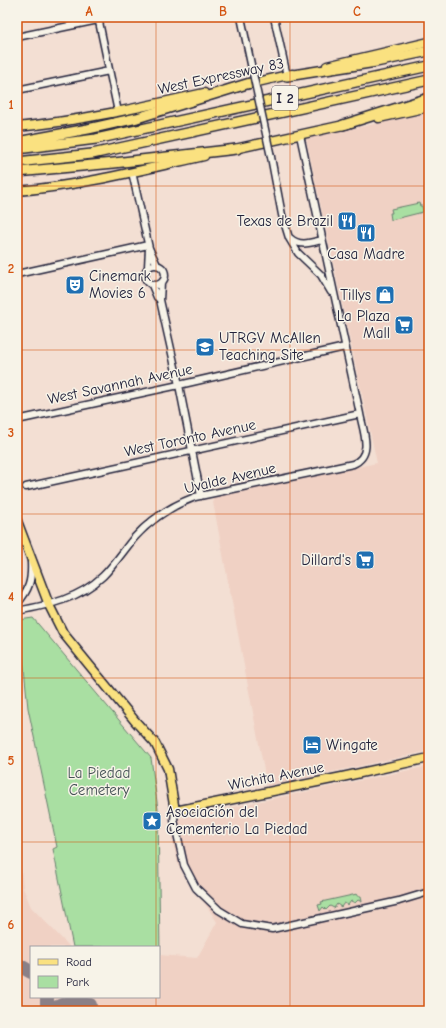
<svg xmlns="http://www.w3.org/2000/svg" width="446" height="1028" font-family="'Comic Neue',sans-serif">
<rect width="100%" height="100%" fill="#f3dfd3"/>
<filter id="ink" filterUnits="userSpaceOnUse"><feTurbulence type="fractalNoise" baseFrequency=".025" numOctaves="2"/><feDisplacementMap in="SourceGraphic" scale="8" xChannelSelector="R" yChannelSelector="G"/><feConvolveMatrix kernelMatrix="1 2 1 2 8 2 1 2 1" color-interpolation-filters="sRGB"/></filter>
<g filter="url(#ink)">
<path fill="#f0d1c4" d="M429 113V751L267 786 212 497 377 463 306 138Z
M429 766V1011H17V829L23 888 31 907 70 947H31V997H159V955L197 958 217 922 189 879 179 867 172 840 170 820Z"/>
<path fill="#a9dfa2" stroke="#66806e" d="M419 203 420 206H422L423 212 391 220 390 213H392L391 209Z
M33 618 151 758 158 809 160 954 159 947H73L53 849 57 847 28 708 19 620Z
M357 894V896H361L362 902 358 900 355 903 351 901 348 905 344 903 341 907 337 904 334 908 330 906 326 910 323 907 320 911 318 905 322 904 321 902Z"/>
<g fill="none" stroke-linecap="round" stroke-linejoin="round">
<path stroke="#8a8087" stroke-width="14" d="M17 964 31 972
M47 1011V997
M51 1011C63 1002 75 1000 90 1005"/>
<g stroke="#22223b" stroke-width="9">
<path id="minor" d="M98 17 118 112
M241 17 252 69
M274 17 287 76
M17 37 98 20
M17 90 109 71
M271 157 282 215 289 238 298 253 321 275 331 292
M132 172 149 248 157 265
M290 238C300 247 310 243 322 240
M145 275a10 10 0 1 1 20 0a10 10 0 1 1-20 0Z
M148 267 149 248
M17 274 148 245
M161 283 160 300 179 385 201 496
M152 285 157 297 160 300
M17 420 179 385 345 347
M26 487 360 414
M17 604C29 590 32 581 31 562
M17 611C49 605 79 599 103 576 115 564 124 550 134 538 151 519 171 506 195 497L353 464C374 455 363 431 360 414L300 135
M175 811 174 820 184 865 196 888 219 910 242 924 272 929 399 901 429 892"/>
</g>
<g stroke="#22223b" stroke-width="11">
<path id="major" d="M327 66 429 42
M249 84 292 74
M379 118 429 107
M17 127C80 121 142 107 204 93
M230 150 348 124
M17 191C80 186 142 170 204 156
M17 521 49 605 63 633 135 721 155 743 168 769 175 811 342 777 429 758"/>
</g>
<g stroke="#22223b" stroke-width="12">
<path id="highway" d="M287 76 376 62 429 51
M343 125 429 98
M17 142 88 129 137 118 250 83
M17 149 96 139 429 66
M17 162 92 154 429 80
M17 172 114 163 237 149"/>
</g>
<use href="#minor" stroke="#f7f3e8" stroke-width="6"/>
<use href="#major" stroke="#fae180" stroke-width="8"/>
<use href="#highway" stroke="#fae180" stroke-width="9"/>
<g stroke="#22223b" stroke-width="9" stroke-linecap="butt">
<path id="minor-bridge" d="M252 69 271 157"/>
</g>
<use href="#minor-bridge" stroke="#f7f3e8" stroke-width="6"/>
</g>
</g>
<path fill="none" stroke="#d45411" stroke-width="1" stroke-opacity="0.55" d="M156 17V947M290 17V1011M17 186H429M17 350H429M17 514H429M17 678H429M17 842H429M156 997V1011"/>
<defs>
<g id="restaurant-square" transform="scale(1)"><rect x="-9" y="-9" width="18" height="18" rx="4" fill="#1f6fb2" stroke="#f7f3e8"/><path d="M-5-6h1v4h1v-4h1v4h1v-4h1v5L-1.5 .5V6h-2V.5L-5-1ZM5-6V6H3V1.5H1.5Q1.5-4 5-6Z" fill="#fff"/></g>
<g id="theatre-square" transform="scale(1)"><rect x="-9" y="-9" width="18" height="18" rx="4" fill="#1f6fb2" stroke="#f7f3e8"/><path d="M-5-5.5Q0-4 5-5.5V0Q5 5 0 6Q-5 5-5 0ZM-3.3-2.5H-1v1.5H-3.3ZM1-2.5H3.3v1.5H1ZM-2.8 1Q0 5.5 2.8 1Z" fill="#fff"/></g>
<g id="shop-square" transform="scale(1)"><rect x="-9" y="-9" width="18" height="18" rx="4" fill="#1f6fb2" stroke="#f7f3e8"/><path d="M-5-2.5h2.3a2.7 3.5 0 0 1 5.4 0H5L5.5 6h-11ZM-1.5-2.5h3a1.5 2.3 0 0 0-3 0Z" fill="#fff"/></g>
<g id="supermarket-square" transform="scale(1)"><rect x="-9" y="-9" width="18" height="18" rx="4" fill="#1f6fb2" stroke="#f7f3e8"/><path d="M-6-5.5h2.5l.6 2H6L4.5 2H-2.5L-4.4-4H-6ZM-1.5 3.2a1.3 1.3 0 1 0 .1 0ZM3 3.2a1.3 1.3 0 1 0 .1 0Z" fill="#fff"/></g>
<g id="university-square" transform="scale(1)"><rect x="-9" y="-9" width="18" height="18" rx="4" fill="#1f6fb2" stroke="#f7f3e8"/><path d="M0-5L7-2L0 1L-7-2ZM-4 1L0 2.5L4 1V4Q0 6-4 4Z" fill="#fff"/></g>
<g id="hotel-square" transform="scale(1)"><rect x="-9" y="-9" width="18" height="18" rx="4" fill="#1f6fb2" stroke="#f7f3e8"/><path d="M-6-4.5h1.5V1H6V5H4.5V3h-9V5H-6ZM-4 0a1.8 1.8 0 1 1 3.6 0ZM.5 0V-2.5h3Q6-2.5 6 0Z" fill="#fff"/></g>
<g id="sight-square" transform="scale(1)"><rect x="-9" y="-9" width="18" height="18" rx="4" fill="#1f6fb2" stroke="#f7f3e8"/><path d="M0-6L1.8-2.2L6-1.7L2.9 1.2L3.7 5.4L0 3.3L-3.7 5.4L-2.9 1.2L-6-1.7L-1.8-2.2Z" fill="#fff"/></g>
</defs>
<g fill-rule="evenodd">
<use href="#restaurant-square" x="347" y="221"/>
<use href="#restaurant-square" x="366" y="233"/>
<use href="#theatre-square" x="75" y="285"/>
<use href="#shop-square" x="385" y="295"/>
<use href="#supermarket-square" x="404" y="325"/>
<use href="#university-square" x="205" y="347"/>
<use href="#supermarket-square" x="365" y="560"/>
<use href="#hotel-square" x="312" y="745"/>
<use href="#sight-square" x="152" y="821"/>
</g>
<g text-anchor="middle" stroke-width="3" stroke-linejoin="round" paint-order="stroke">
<rect fill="#f7f3e8" stroke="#62616f" stroke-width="1" x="272" y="86" width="26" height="24" rx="3"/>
<g font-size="14" font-weight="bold" fill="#22223b">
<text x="285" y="103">I 2</text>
</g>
<g font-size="15" fill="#22223b" stroke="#f7f3e8">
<text transform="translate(221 76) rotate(-12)" y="5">West Expressway 83</text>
<text transform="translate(120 384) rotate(-12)" y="5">West Savannah Avenue</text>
<text transform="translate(190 438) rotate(-12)" y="5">West Toronto Avenue</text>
<text transform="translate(230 478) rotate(-13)" y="5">Uvalde Avenue</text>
<text transform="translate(276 776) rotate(-11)" y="5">Wichita Avenue</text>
</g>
<g font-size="15" fill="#22223b" stroke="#f7f3e8" text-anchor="end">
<text x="333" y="226">Texas de Brazil</text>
<text x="366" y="259" text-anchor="middle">Casa Madre</text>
<text x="89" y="281" text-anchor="start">Cinemark<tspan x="89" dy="17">Movies 6</tspan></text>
<text x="371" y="300">Tillys</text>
<text x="390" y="321">La Plaza<tspan x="390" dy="17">Mall</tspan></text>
<text x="219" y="343" text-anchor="start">UTRGV McAllen<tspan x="219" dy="17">Teaching Site</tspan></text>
<text x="351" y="565">Dillard's</text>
<text x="326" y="750" text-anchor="start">Wingate</text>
<text x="166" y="817" text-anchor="start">Asociación del<tspan x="166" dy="17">Cementerio La Piedad</tspan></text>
</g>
<g font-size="15" fill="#445155" stroke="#f7f3e8">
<text x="99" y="778">La Piedad<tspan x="99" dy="17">Cemetery</tspan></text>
</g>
</g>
<rect width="446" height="1028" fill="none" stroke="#f7f3e8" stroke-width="44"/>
<rect x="30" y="946" width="130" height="52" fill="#f7f3e8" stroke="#a29fa3"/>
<rect x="38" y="959" width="20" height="6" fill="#fae180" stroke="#a29fa3"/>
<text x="66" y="966" font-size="12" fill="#22223b">Road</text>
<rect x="38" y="976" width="20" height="12" fill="#a9dfa2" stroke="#a29fa3"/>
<text x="66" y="986" font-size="12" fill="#22223b">Park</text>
<rect x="22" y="22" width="402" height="984" fill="none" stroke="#d45411" stroke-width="1.5"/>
<g font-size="13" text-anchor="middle" font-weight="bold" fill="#d45411">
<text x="89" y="16">A</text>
<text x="223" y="16">B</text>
<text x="357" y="16">C</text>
<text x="11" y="109">1</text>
<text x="11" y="273">2</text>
<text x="11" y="437">3</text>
<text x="11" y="601">4</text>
<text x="11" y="765">5</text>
<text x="11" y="929">6</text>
</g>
</svg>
